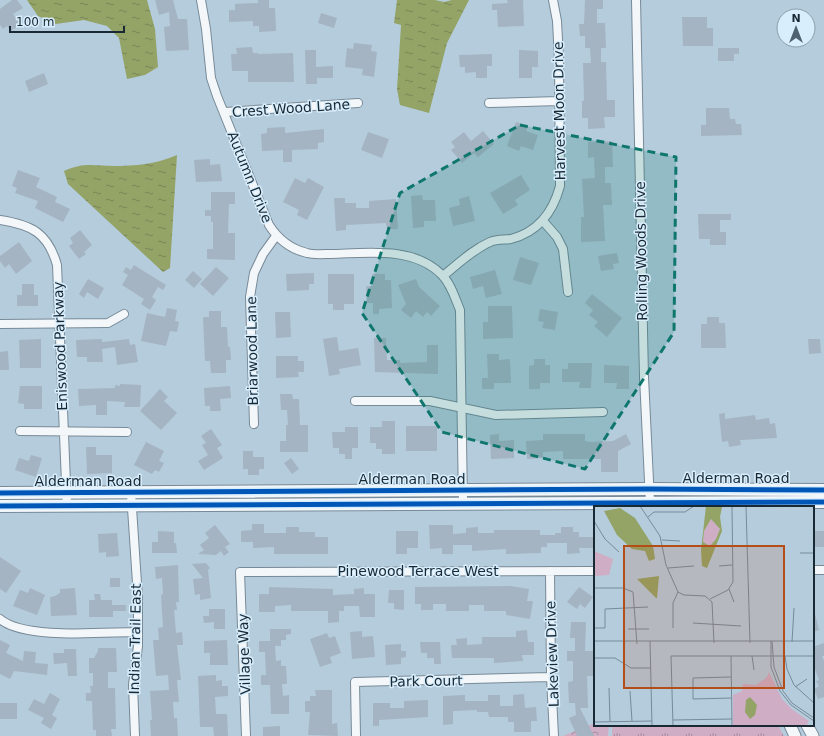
<svg xmlns="http://www.w3.org/2000/svg" width="824" height="736" font-family="'DejaVu Sans',sans-serif">
<defs>
<pattern id="forest-crowns" width="20" height="18" patternUnits="userSpaceOnUse"><rect width="20" height="18" fill="#cfadc4"/><path d="M2 6a3 3 0 1 1 6 0M12 15a3 3 0 1 1 6 0" fill="none" stroke="#a78da0"/></pattern>
<pattern id="park-tufts" width="24" height="20" patternUnits="userSpaceOnUse"><rect width="24" height="20" fill="#cfadc4"/><path d="M3 7l-1-3M5 7V3M7 7l1-3M15 17l-1-3M17 17v-4M19 17l1-3" fill="none" stroke="#a78da0"/></pattern>
<pattern id="water-ripples" width="26" height="14" patternUnits="userSpaceOnUse"><rect width="26" height="14" fill="#93a466"/><path d="M2 4q2-2 4 0t4 0M15 11q2-2 4 0t4 0" fill="none" stroke="#778655"/></pattern>
</defs>
<rect width="100%" height="100%" fill="#b5ccdd"/>
<path fill="url(#forest-crowns)" d="M595 723V725H609L608 736H563Z"/>
<path fill="url(#park-tufts)" d="M612 725H778L784 736H612Z"/>
<path fill="url(#water-ripples)" d="M27 0H147L155 29 158 67 145 75 127 79 119 38 107 26 84 20 56 24 38 16Z
M397 0H435L444 2 452 0H469L447 43 429 113 400 105 397 89 401 25 394 23Z
M177 155 170 268 163 272 68 184 64 171C85 162 91 166 113 166 135 166 157 164 177 155Z"/>
<path fill="#a4b4c2" d="M12 0H17L23 8 13 14 20 25 11 31 7 26 3 29 0 25V9Z
M155 0H173L178 19H187L189 50 166 51 164 27 170 26 169 12 159 15Z
M258 0H269V8H275L276 31 259 32V26H253V21L229 22V10H235V4L258 3Z
M507 0H523L524 26 498 27 497 10H492V4L508 3Z
M585 0H603V9H597V23H605L606 48H601V62H606L607 100H615V117H604L605 128 588 129V118H582V101H584L583 63H591L590 48H585V36H580L579 24H584Z
M321 13 337 18 334 28 318 23Z
M682 17H707V28H713V46H683Z
M354 43 372 45 371 51 377 52 374 77 362 75 363 69 345 67 347 48 353 49Z
M252 47 253 53H258V54L293 53 294 82H248V71H232L231 54H237L236 48Z
M718 48H739V54H734V61H718Z
M305 50H316V67L333 66V78H317V84H306Z
M519 50 538 51V67H532V78H519Z
M492 54V66H487V78H476V72L465 73V67H460L459 55Z
M44 73 48 84 29 92 25 81Z
M706 108H729L730 119H735L736 124H741L742 135 701 136V125H706Z
M516 122 528 126 526 131 538 135 533 150 521 146 519 151 507 146Z
M285 127V133L324 129V142L318 143V149L292 150V162H283V150L262 151 261 134 267 133V128Z
M483 131 494 144 478 157 474 153 462 163 451 150 455 147 451 142 464 132 471 141Z
M368 132 389 139 382 158 361 150Z
M612 141 613 167H605V183H611L612 205H603L605 241 581 242V217H584L582 179 595 178 594 157 588 158V142Z
M210 159V165L220 164 222 181 196 182 194 160Z
M18 170 40 178 36 187 57 197 55 202 70 209 63 222 35 208 38 201 15 193 17 188 12 186Z
M521 175 530 190 515 200 518 205 503 214 490 193Z
M295 178 305 183 308 178 324 187 307 220 297 215 299 210 283 202Z
M211 192H235V204H229L228 233H235V260L207 259V249H213V222H211V216H205V210H211Z
M422 195 423 200H435L436 221H424V227L413 228 411 196Z
M469 196 475 221 453 226 449 208 460 205 459 199Z
M334 198H345V203H356V208H369V201L396 199 398 229H387L386 223 346 225V230L336 231Z
M698 214H731V220H720V232H726V245H710V239H699Z
M80 230 92 245 84 252 86 254 79 259 69 246 73 243 70 238Z
M19 242 32 261 16 274 9 264 5 268 0 261V256Z
M617 253 619 263 613 264 614 269 601 271 598 256Z
M520 257 539 263 531 285 513 280Z
M134 265 166 285 163 290 158 287 152 297 156 300 150 310 141 304 144 299 122 285 128 275 123 272 126 267 131 270Z
M216 267 229 278 213 296 200 284Z
M495 270 502 294 486 298 483 286 473 289 470 277Z
M193 271 202 279 194 288 185 280Z
M314 273V284H309V290L287 291 286 274Z
M328 274H354V304H344V310H333V304H328Z
M372 274H385V280H391L392 308 379 309V314H373V303H367L366 286H373Z
M88 279 104 288 98 299 87 292 84 298 79 294Z
M416 279 419 287 440 306 431 316 427 312 423 317 416 311 411 318 401 310 406 304 398 285Z
M22 284H34V295H38V306H17V295H22Z
M592 294 622 318 607 337 594 326 598 322 589 315 593 310 585 303Z
M488 306H512L513 338 483 339V322H488Z
M167 308 177 310 175 321 179 322 177 332 170 331 166 346 141 341 147 313 165 317Z
M540 309 558 312 555 330 542 328 544 322 538 321Z
M209 311H221V327H227L228 347H230L231 360H226V373H211L210 361H205L203 317H209Z
M275 312H290L291 337 276 338Z
M707 317H719V323H725L726 348H701V324H707Z
M337 337 339 351 358 348 361 365 339 369 340 374 329 376 323 339Z
M374 338H386L387 360H400V363L427 362V345H438V374L375 372Z
M41 339V368H20L19 340Z
M102 339V342L129 339 130 345 135 344 138 362 117 365 115 347 102 349 103 362H87V357H77L76 340Z
M808 339H820L821 353 809 354Z
M8 351 9 370H0V352Z
M487 354H499V360L510 359 511 383H494V389H482V378H488Z
M276 356H298V361H304V372H298L299 377 276 378Z
M534 359H545V365H550V383H540V389H529V366L534 365Z
M568 363H592L591 388H579L580 382H562V369H568Z
M604 365 629 366V389H616L617 383H604Z
M120 384 141 385 140 407H124L125 402 107 401V415H96V405L79 406 78 389 115 388V385L120 386Z
M20 386H42V409H24V404L18 403Z
M230 386 231 398 220 399 221 411H210V406H205L204 388Z
M160 389 168 397 164 401 177 413 161 430 140 411Z
M280 394H292L293 399H299L300 425H308V452H280V441H286V425H288L287 410H281Z
M725 413V419L755 415 756 420 769 418 770 424 775 423 777 438 740 440 741 445 729 447 728 441 722 442 719 414Z
M382 421H395V454H382V449H376V443H370V427H382Z
M406 426H437V451H406Z
M345 427H358V448H352V459H345V454H339V448H333L332 432H345Z
M211 429 222 445 217 448 223 458 204 470 198 461 208 455 202 445 206 443 201 436Z
M499 434V441L514 440V458L491 459 490 435Z
M543 434H585V441L590 442 613 441 626 434 631 444 618 451V472H601V459H563V451L543 452V458L527 459 526 441 543 440Z
M146 442 164 451 159 461 164 463 159 472 155 470 152 474 134 465Z
M86 447H96V455H112V473L87 474Z
M243 451H253V457H264V469H259V475H248V469H243Z
M31 455 42 458 36 477 15 470 19 458 29 461Z
M291 458 299 469 292 474 284 463Z
M252 524H264V533H286V527H299V532H315V537H328V554H274V547L253 548V542H241V531L252 530Z
M215 525 230 544 225 547 229 552 224 556 221 551 216 555 198 554 204 550 200 545 209 538 205 533Z
M429 525H453V534L466 533V528L478 527V533H494V530H540V535H555V533H561V527H573V532H579V537H595V548H579L580 553 567 554V543H547V547H541V553L506 554V549L472 551V545H453V554H442V548L430 549Z
M158 531 174 532V543H176L177 553H152V542H158Z
M396 531H418V548H407V554H396Z
M813 531H824V547H813Z
M117 533 119 556 106 557V552L99 553 98 534Z
M0 557 21 571 6 593 0 589Z
M206 563 210 568 208 570 211 598 200 600V594L195 595 193 579 203 578 192 564Z
M178 565 179 602H176L177 610H174L176 633 182 632 183 645H177L181 680H177L179 702H173L174 718H177L178 736H151L150 720H152L150 691 169 690 168 675 156 676 153 640H159L158 628 163 627 161 595 163 594 162 578 156 579 155 567Z
M110 578H120V587H110Z
M510 586 529 589 527 601H533L530 619 506 615V611H484V605H469V611H446V604H433V610H421V604H415V587Z
M269 587 333 589V595L354 594V589L364 588V594H375V617H360L359 606H344V611H339V622L328 623V611H291V605L275 606V612H259V594H269Z
M579 587 593 597 585 608 580 604 577 609 567 602Z
M30 588 45 595 37 615 13 606 20 590 28 593Z
M75 588 77 615 51 616 50 597 55 596 60 593V589Z
M389 590H404V610L394 609V603H388Z
M94 594H100L101 600H112V605H126V611H113V617H89V600H95Z
M209 609H225V629H214V622L204 623 203 616H209Z
M813 614H815L819 630 813 632Z
M571 622H586L585 651H594V676H587L588 708H580L594 736H577L569 718 576 715 575 703H569L568 682 573 681V661H567V651H575V638H570Z
M270 629H291V634L286 635V640H281V646H275L276 661 281 660V666H286L287 684H282L283 696 289 695V714H271L270 685H261V675H266L265 652H259V641H270Z
M527 630 528 642H534V655H522L523 661 494 663V658H452L451 645H457L456 639 467 638V645L482 644V637H516V631Z
M362 631V637L373 636 375 657 352 659 350 632Z
M327 633 329 638 335 636 341 653 330 657 332 663 320 667 310 639Z
M0 640 10 645 6 653 23 661 24 651 36 652 35 663 48 664 47 675 14 671 10 679 0 674Z
M227 640 228 665H210V653H204V641Z
M420 642H440L441 664H434V658H427V653H421Z
M824 643V656H822L824 661V697L818 699 814 689 819 686 816 681 819 680 813 664V647Z
M401 644V651H406V657L401 658V664L386 665 385 645Z
M98 648H116L117 672H108V688H115L116 729H111L112 736H96V730H93L92 701H86V693H91L90 686H93V673H89V658H94L98 651Z
M64 649H76L77 676H68L67 663 54 664 53 653H64Z
M216 675V681L222 680V686H228V696L215 697 216 714H227L228 736H214L213 727H200L198 676Z
M315 690H332V724L337 723 338 736 308 735 310 712H305V701H310V696H316Z
M50 693 60 699 52 715 57 718 51 729 41 723 44 718 28 710 34 699 44 704Z
M524 694 525 708 536 707 537 721H531V732H514V722H508V717H489L488 712H477V710L453 711V724L443 725V696L465 695V701H488V695H500V706H513V695Z
M428 700V717L379 720V726H373V703H390V708H404V701Z
M0 703H17V719H0Z
M280 726V736H263V727Z"/>
<g fill="none" stroke-linecap="round" stroke-linejoin="round">
<g stroke="#778a97" stroke-width="10">
<path id="minor" d="M201 0 206 29 211 78 217 96 269 225C278 239 290 249 307 253 314 255 324 254 331 254 367 253 414 246 442 275 451 284 455 298 460 310L463 504
M636 0 644 377 650 502
M489 103 559 101
M225 112 358 103
M0 220C32 225 48 233 57 265L67 507
M543 221 557 237 563 249 568 292
M443 276C458 264 472 250 490 242 497 239 504 240 511 239 538 232 553 212 560 186L559 60 557 21 553 0
M0 324 108 323 124 314
M355 401H430L496 415 603 412
M254 424 250 297 254 273 263 254 276 236
M20 431 127 432
M131 493 138 598V646L133 685 135 736
M813 570H824
M550 571 551 677 554 736
M0 619C25 640 104 632 138 632
M246 736 240 572 595 571
M356 736 355 682 551 677"/>
</g>
<g stroke="#778a97" stroke-width="13">
<path id="tertiary" d="M790 725 795 736
M807 725 813 736"/>
</g>
<g stroke="#778a97" stroke-width="14">
<path id="secondary" d="M0 493 649 489 824 490
M0 506 824 502"/>
</g>
<use href="#minor" stroke="#f4f7fa" stroke-width="8"/>
<use href="#tertiary" stroke="#f4f7fa" stroke-width="11"/>
<use href="#secondary" stroke="#f4f7fa" stroke-width="12"/>
<g stroke="#d8eefd" stroke-width="8">
<path id="cycleway" d="M0 493 649 489 824 490
M0 506 824 502"/>
</g>
<use href="#cycleway" stroke="#0057b8" stroke-width="5"/>
</g>
<path fill="#0f766e" fill-opacity="0.2" stroke="#0f766e" stroke-width="3" stroke-dasharray="8 5" stroke-linejoin="round" d="M520 125 676 157 674 332 585 469 442 432 362 313 400 193Z"/>
<g text-anchor="middle" stroke-width="3" stroke-linejoin="round" paint-order="stroke">
<g font-size="14" fill="#182934" stroke="#d8eefd">
<text transform="translate(291 108) rotate(-4)" y="5">Crest Wood Lane</text>
<text transform="translate(559 111) rotate(-91)" y="5">Harvest Moon Drive</text>
<text transform="translate(250 177) rotate(68)" y="5">Autumn Drive</text>
<text transform="translate(641 251) rotate(-91)" y="5">Rolling Woods Drive</text>
<text transform="translate(60 346) rotate(-92)" y="5">Eniswood Parkway</text>
<text transform="translate(252 351) rotate(-91)" y="5">Briarwood Lane</text>
<text x="736" y="483">Alderman Road</text>
<text x="412" y="484">Alderman Road</text>
<text x="88" y="486">Alderman Road</text>
<text x="418" y="576">Pinewood Terrace West</text>
<text transform="translate(135 639) rotate(-89)" y="5">Indian Trail East</text>
<text transform="translate(244 654) rotate(-92)" y="5">Village Way</text>
<text transform="translate(552 654) rotate(-92)" y="5">Lakeview Drive</text>
<text transform="translate(426 681) rotate(-1)" y="5">Park Court</text>
</g>
</g>
<g transform="translate(594 506)">
<rect width="220" height="220" fill="#b5ccdd"/>
<path d="M117 13 126 23 122 33 116 40 109 36 110 25ZM0 45 19 53 15 69 0 70Z" fill="#cfadc4"/>
<path d="M175 166 188 193 199 204 215 215 212 220H139V189L148 185 149 178 162 179 173 171Z" fill="#cfadc4"/>
<path d="M112 0 128 1 126 11 128 25 113 62 108 60 107 44ZM117 13 126 23 122 33 116 40 109 36 110 25ZM26 2 41 12 59 40 61 53 55 55 51 45 38 43 23 29 10 5ZM65 70 63 92H62L43 73ZM156 191 163 199 161 209 156 213 151 206 152 194Z" fill="#93a466" fill-rule="evenodd"/>
<path fill="none" stroke="#768b99" stroke-width="1" d="M46 0 66 30 72 59 84 86 90 89 111 90 118 96 120 137M152 0 156 137M54 11 60 6H91L100 0M0 15 11 33 25 46M68 34 86 35M206 47H220M125 60 138 59M74 62 100 60M0 82H29L39 86 43 138M135 83 140 96M116 93 134 84 139 76 138 0M99 117 147 120M0 122H11V103L54 101M79 122V97L84 86M34 123H55M0 135H220M56 135 58 220M177 135V161L186 185 197 199 220 215M178 135 180 161 189 185 198 197 220 212M198 136 200 102M137 150 138 220M158 150 160 164M191 150 193 163 200 179 220 197M0 152H21L37 162H57M137 171 99 172V193L138 192M201 181 213 173M15 182 16 215M36 185 38 215M79 214 138 213M0 216 58 215M79 220 77 150H220"/>
<path fill="#b44d16" fill-opacity="0.15" stroke="#b44d16" stroke-width="2" d="M30 40H190V182H30Z"/>
<rect width="220" height="220" fill="none" stroke="#182934" stroke-width="2"/>
</g>
<g transform="translate(796 28)"><circle r="19" fill="#d8eefd" stroke="#8b9fad"/>
<path d="M0-3L7 15L0 10L-7 15Z" fill="#4f626f"/>
<text y="-6" font-size="11" font-weight="bold" text-anchor="middle" fill="#182934">N</text>
</g>
<path d="M10 26v6h114v-6" fill="none" stroke="#182934" stroke-width="2"/>
<text x="16" y="26" font-size="12" fill="#182934" stroke="#d8eefd" stroke-width="3" paint-order="stroke">100 m</text>
</svg>
